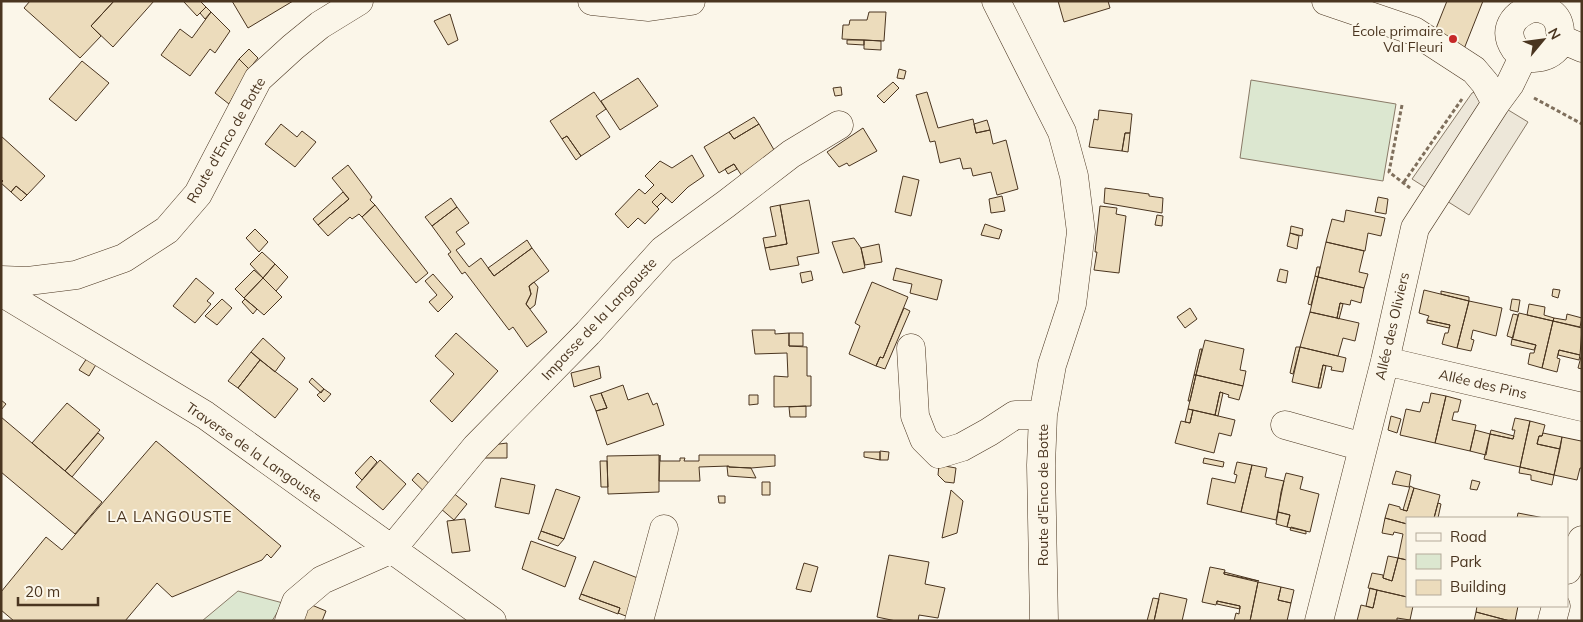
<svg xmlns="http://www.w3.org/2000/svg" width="1583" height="622" font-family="Mulish,sans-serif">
<rect width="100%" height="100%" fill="#fbf6e9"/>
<path fill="#dce7d0" stroke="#887966" d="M1251 80 1396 104 1383 181 1240 158Z
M238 591 283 603 272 621H202Z"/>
<path fill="#ede7d9" stroke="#887966" d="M1477 91 1528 122 1469 215 1412 179 1472 93Z"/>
<path fill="#ecdcbc" stroke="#4a3520" d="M30 1H114L91 26 101 36 80 58 24 8Z
M114 1H154L113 47 91 26Z
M185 1H200L206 7 197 16 184 2Z
M232 1H293L248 28Z
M1058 1H1108L1110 8 1064 22Z
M1447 1H1483L1462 54 1433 36Z
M206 7 211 12 205 19 200 13Z
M211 12 230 31 215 53 210 49 190 76 161 55 180 29 192 38Z
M869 12H886L884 41 842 39 843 25H849L850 20H867Z
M450 14 458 40 448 45 434 21Z
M847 40H864V45L847 44Z
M864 40 881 41V50L864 49Z
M249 49 258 58 249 69 239 59Z
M239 59 249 69 229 104 215 93Z
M82 61 109 83 76 121 49 99Z
M899 69 906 71 904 79 897 78Z
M638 78 658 106 620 130 601 101Z
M893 82 899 88 884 103 877 96Z
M841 87 842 95 835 96 833 88Z
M594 92 606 109 596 116 610 137 581 156 567 136 562 139 550 121Z
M927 92 938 128 973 119 976 133 990 130 993 144 1006 140 1018 189 997 195 991 172 973 176 971 168 963 169 960 158 940 163 935 141 930 142 916 95Z
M1099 110 1132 114 1130 133H1125L1122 151 1089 147 1094 119 1098 120Z
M754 117 759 124 734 139 729 132Z
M987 120 990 130 976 133 974 124Z
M281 124 297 137 302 131 316 142 295 167 265 144Z
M759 124 777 155 742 176 734 164 719 173 704 147 729 132 734 139Z
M863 128 877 151 849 166 847 163 839 167 827 152Z
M1125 133H1130L1128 152 1122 151Z
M1 136 45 176 27 195 16 186 11 192 1 183 3 181 1 179Z
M567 136 581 156 576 160 562 139Z
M692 155 704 176 688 187 672 203 661 193 652 202 659 209 645 224 638 218 628 228 615 214 639 189 645 194 654 185 645 176 660 161 672 168Z
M734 164 737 169 728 174 725 169Z
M348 165 372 197 370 200 375 205 362 217 359 214 352 219 350 217 328 236 318 225 349 199 332 178Z
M903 176 919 180 911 216 895 212Z
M16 186 27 195 21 201 11 192Z
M1105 188 1149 194V196L1163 198 1162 213 1104 203Z
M343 192 349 199 318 225 313 219Z
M661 193 666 198 657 207 652 202Z
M1002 196 1005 211 991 213 989 199Z
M1378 197 1388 199 1386 214 1375 212Z
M451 198 457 207 432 226 425 217Z
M809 200 819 253 797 257 799 265 770 270 765 248 787 244 780 205Z
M375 205 428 273 416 283 362 217Z
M780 205 787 244 765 248 763 238 776 236 770 207Z
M1100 206 1117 208 1116 214 1126 216 1119 273 1094 270 1097 252H1095Z
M457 207 469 223 456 232 465 244 456 250 469 267 481 258 494 276 532 248 549 271 529 286 531 294 526 304 547 332 527 347 513 327 509 330 465 272 462 274 448 254 451 252 432 226Z
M1346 210 1385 218 1381 236 1368 233 1365 251 1326 242 1332 219 1344 222Z
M1157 215 1163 216 1162 226 1155 225Z
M985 224 1002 230 999 239 981 235Z
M1291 226 1303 229 1302 236 1290 233Z
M255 229 268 242 259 252 246 238Z
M1290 233 1299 236 1297 249 1287 246Z
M854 238 861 248 865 268 843 273 832 242Z
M527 240 532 248 494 276 488 268Z
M1326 242 1364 251 1359 272 1368 274 1364 288 1318 277Z
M879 244 882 262 865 265 861 248Z
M262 252 275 264 263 278 250 264Z
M275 264 288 277 276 291 263 278Z
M1317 267H1320L1318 277 1315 276Z
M896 268 942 280 937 300 910 293 912 284 893 280Z
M1280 269 1288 271 1286 283 1277 281Z
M254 270 263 278 244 298 235 289Z
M811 271 813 280 802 283 800 273Z
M433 274 453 297 438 312 429 302 437 295 425 281Z
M1315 276 1318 277 1311 305 1308 304Z
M1318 277 1364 288 1361 303 1351 300 1350 305 1340 303 1337 318 1310 312Z
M196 278 214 293 207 301 211 304 195 323 173 306Z
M263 278 282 297 264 315 244 298Z
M534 282 538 287 535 305 530 309 526 304 531 294 529 286Z
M872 282 908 297 883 358 880 357 876 366 849 354 860 326 855 323Z
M1553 289 1560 290 1558 298 1552 296Z
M1424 290 1469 301 1457 348 1442 344 1445 333H1448L1450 325 1427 320 1429 316 1419 313Z
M1441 291 1469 297V301L1441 294Z
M222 299 232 308 217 325 205 316Z
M245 299 257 309 253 314 242 302Z
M1512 299 1520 300 1518 312 1510 310Z
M1469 301 1502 308 1496 336 1473 330 1471 339 1474 340 1471 351 1457 348Z
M1340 303 1343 304 1339 319 1337 318Z
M1529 304 1545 307 1544 315 1554 318 1553 321 1527 315Z
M904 308 910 311 885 369 876 366 880 357 883 358Z
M1190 308 1197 319 1185 328 1177 317Z
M1310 312 1359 323 1355 341 1343 338 1338 356 1300 347Z
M1519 313 1553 321 1542 368 1528 364 1530 353H1534L1536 345 1512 339Z
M1513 314 1518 315 1513 338 1507 336Z
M1567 314 1582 318 1580 327 1553 321 1554 318 1566 320Z
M1427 320 1450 325 1449 328 1427 323Z
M1553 321 1582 328 1580 355 1559 350 1557 358 1560 359 1557 372 1542 368Z
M752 330H775V334L789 333V346L807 347V376H811V406L774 407V376L788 377 787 353 755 354Z
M456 333 498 371 452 422 430 401 454 374 435 356Z
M789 333H803V346H789Z
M263 338 285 358 275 372 251 352Z
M1512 339 1536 345 1534 350 1511 345Z
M1205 340 1244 349 1240 370 1246 371 1243 386 1196 375Z
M1296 347H1300L1293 374 1290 373Z
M1300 347 1346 358 1343 372 1331 370 1332 367 1323 365 1318 388 1292 382Z
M1200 349H1202L1196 375H1194Z
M1559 350 1580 355 1579 360 1558 355Z
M251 352 260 360 238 388 228 381Z
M1582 353V369L1578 368Z
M87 358 97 363 89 376 79 370Z
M260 360 298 389 275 418 238 388Z
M1323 365 1326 366 1321 388H1318Z
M599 366 601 378 574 387 571 373Z
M1194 375H1196L1190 401H1188Z
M1196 375 1243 386 1239 400 1228 397 1229 395 1220 392 1215 415 1188 409Z
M312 378 324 389 321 393 309 382Z
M623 385 628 400 648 393 653 405 657 403 664 425 607 445 596 411 607 408 601 393Z
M324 389 331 394 324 402 317 395Z
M1220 392 1223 393 1218 416 1215 415Z
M601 393 607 408 596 411 590 396Z
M1431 393 1446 396 1435 443 1400 435 1406 409 1420 412 1423 402 1429 403Z
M749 395H758V404L749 405Z
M1446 396 1461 400 1458 412H1454L1452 420 1476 425 1470 451 1435 443Z
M1 400 6 404 1 410Z
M67 403 100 430 65 471 32 443Z
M806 406V417H790L789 407Z
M1188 409 1193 410 1190 423 1185 422Z
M1193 410 1235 420 1231 436 1219 433 1214 453 1175 443 1181 421 1190 423Z
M1391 416 1401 419 1397 433 1388 430Z
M1 417 102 502 75 534 1 472Z
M1515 418 1530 421 1520 467 1484 459 1490 434 1513 439 1515 430H1512Z
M1530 421 1545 425 1542 436H1539L1537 444 1560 449 1554 475 1520 467Z
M1475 430 1490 434 1486 455 1470 451Z
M1491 430 1514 436 1513 439 1490 434Z
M98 433 104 438 72 477 65 471Z
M1543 433 1562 437 1560 449 1537 444 1539 436H1542Z
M1562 437 1581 441 1582 439V468H1580L1577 480 1554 475Z
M156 441 281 546 271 558 267 554 262 560 172 597 157 583 125 621H14L1 610V592L46 537 62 550Z
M507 443V458H480L492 445Z
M880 451 889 452 888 460H880Z
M864 452H880V460L864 457Z
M659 455V492L608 494 607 456Z
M660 455V461H680V458H685L684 461H699V455H775V466L751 468 729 467V466L699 467 700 481H659Z
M371 456 377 462 362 480 355 473Z
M1204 458 1224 462 1223 467 1203 463Z
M380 460 406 484 383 510 356 487Z
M600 461H607L608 487H601Z
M1237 462 1252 465 1241 512 1207 504 1212 478 1235 483 1237 475 1234 474Z
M939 465 956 468 954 483 945 482 938 475Z
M1252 465 1267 468 1265 477 1284 481 1276 520 1241 512Z
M727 466 729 467 751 468 756 478 728 476Z
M1520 467 1554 475 1552 485 1531 480V475L1519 473Z
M1396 471 1411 475 1409 487 1392 484Z
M418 473 436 490 431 498 412 480Z
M1286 473 1303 477 1300 489 1319 494 1310 532 1287 527 1290 515 1278 512 1281 492Z
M501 478 535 485 529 514 495 507Z
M1472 480 1480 482 1477 490 1470 489Z
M762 482H770V495H762Z
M1410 486 1414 488 1407 511 1403 510Z
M1414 488 1440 495 1434 518H1407V524L1385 518 1389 504 1400 507V509L1407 511Z
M556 489 580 497 564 539 541 531Z
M951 490 963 501 957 533 942 538Z
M452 492 467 504 454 520 440 508Z
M718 496H725V503H719Z
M1438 503 1441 504 1438 518H1434Z
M1278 512 1290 515 1287 527 1276 524Z
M1518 513 1544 518H1517Z
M1385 518 1407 524V560L1398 558 1403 534 1394 532 1393 535 1382 533Z
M465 519 470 551 452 553 447 521Z
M1291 527 1306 531V534L1290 530Z
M541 531 564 539 558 546 538 539Z
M531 541 576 557 565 587 522 569Z
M889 555 929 562 925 584 945 588 938 618 919 615 918 621H896L877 617Z
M1388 556 1398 558 1392 581 1383 578Z
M1398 558 1407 560V597L1368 588 1372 573 1383 575V578L1392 581Z
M594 561 648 582 636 620 618 613 620 608 581 594Z
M804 563 818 567 811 592 796 589Z
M1210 567 1225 570 1224 574 1258 582 1250 621H1234L1236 613 1239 614 1240 606 1217 601 1216 605 1202 602Z
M1224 572 1259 581 1224 574Z
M1258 582 1281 587 1278 600 1291 603 1287 621H1250Z
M1281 587 1294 590 1291 603 1278 600Z
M1370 588 1377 590 1373 608 1366 606Z
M1377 590 1407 597V606H1413L1410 620 1397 618V621H1357L1361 605 1373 608Z
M1160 593 1187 599 1182 621H1154Z
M581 594 620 608 618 614 579 599Z
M1153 598 1159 599 1154 621H1147Z
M1217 601 1240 606V609L1217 604Z
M307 603 326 611 322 621H300Z
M1477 606H1518L1515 621H1510L1476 612Z
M1476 612 1510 621H1474Z"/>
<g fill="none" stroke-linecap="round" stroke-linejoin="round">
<g stroke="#4a3520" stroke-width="29">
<path id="minor" d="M592 1 649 7 691 1
M996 1 1062 132 1074 176 1081 232 1072 304 1052 365 1043 415 1041 465 1044 621
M1326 1 1414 31 1474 70 1485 83 1496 103
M1532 8C1547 8 1559 14 1560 31 1561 34 1561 36 1561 39 1557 58 1527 65 1515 49 1502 30 1513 15 1532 8Z
M1561 39 1582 48
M1 280 28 281 76 275 124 258 167 230 198 194 258 79 293 47 320 25 359 1
M1 292 205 415 492 621
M911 348 915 416 924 439 939 454 962 447 989 432 1015 415H1043
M1385 361 1582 407
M1285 425 1363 447
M1567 570 1582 540
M289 621 296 602 322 580 392 549 476 447 588 333 663 250 726 204 791 154 839 125
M639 621 664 529
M1319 621 1385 361 1415 228 1496 103 1510 84 1523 57
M1552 621 1556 606"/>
</g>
<path stroke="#7f6f5c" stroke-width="3" stroke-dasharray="4 2.5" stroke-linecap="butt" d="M1534 98 1582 124
M1402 105 1389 172 1410 188
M1404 182 1462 99"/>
<use href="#minor" stroke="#fbf6e9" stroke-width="28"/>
</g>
<circle fill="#c62828" stroke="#fbf6e9" stroke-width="2" cx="1453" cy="39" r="5"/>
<g text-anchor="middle" stroke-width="4" stroke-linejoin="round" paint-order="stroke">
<g font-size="14" fill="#4a3520" stroke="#fbf6e9" text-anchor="end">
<text x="1443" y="36">École primaire<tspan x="1443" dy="16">Val Fleuri</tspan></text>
</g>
<g font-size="14" fill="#4a3520" stroke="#fbf6e9">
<text transform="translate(226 140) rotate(-60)" y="5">Route d'Enco de Botte</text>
<text transform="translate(599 319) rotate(-47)" y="5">Impasse de la Langouste</text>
<text transform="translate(1392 326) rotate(-77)" y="5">Allée des Oliviers</text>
<text transform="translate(1483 384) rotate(13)" y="5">Allée des Pins</text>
<text transform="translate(254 452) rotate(35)" y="5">Traverse de la Langouste</text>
<text transform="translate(1043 495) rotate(-90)" y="5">Route d'Enco de Botte</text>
</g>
<g font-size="15" letter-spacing="1" fill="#4a3520" stroke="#fbf6e9">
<text x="170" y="522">LA LANGOUSTE</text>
</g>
</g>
<rect width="1583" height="622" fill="none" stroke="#4a3520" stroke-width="5"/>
<rect x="1406" y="517" width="162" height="90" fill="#fbf6e9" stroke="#b4a999"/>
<rect x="1416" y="533" width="25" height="8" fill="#fbf6e9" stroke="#b4a999"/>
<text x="1450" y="542" font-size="15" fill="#4a3520">Road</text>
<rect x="1416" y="554" width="25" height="15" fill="#dce7d0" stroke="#b4a999"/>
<text x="1450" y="567" font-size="15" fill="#4a3520">Park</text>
<rect x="1416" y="580" width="25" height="15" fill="#ecdcbc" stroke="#b4a999"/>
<text x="1450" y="592" font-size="15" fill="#4a3520">Building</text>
<g transform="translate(1543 40) rotate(61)" stroke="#fbf6e9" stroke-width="4" paint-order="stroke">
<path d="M0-4L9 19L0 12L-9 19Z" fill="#4a3520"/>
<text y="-8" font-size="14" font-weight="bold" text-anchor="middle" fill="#4a3520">N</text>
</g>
<path d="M18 597v8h80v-8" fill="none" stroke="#4a3520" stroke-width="2.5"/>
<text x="25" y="597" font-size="15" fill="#4a3520" stroke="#fbf6e9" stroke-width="4" paint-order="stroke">20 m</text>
</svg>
